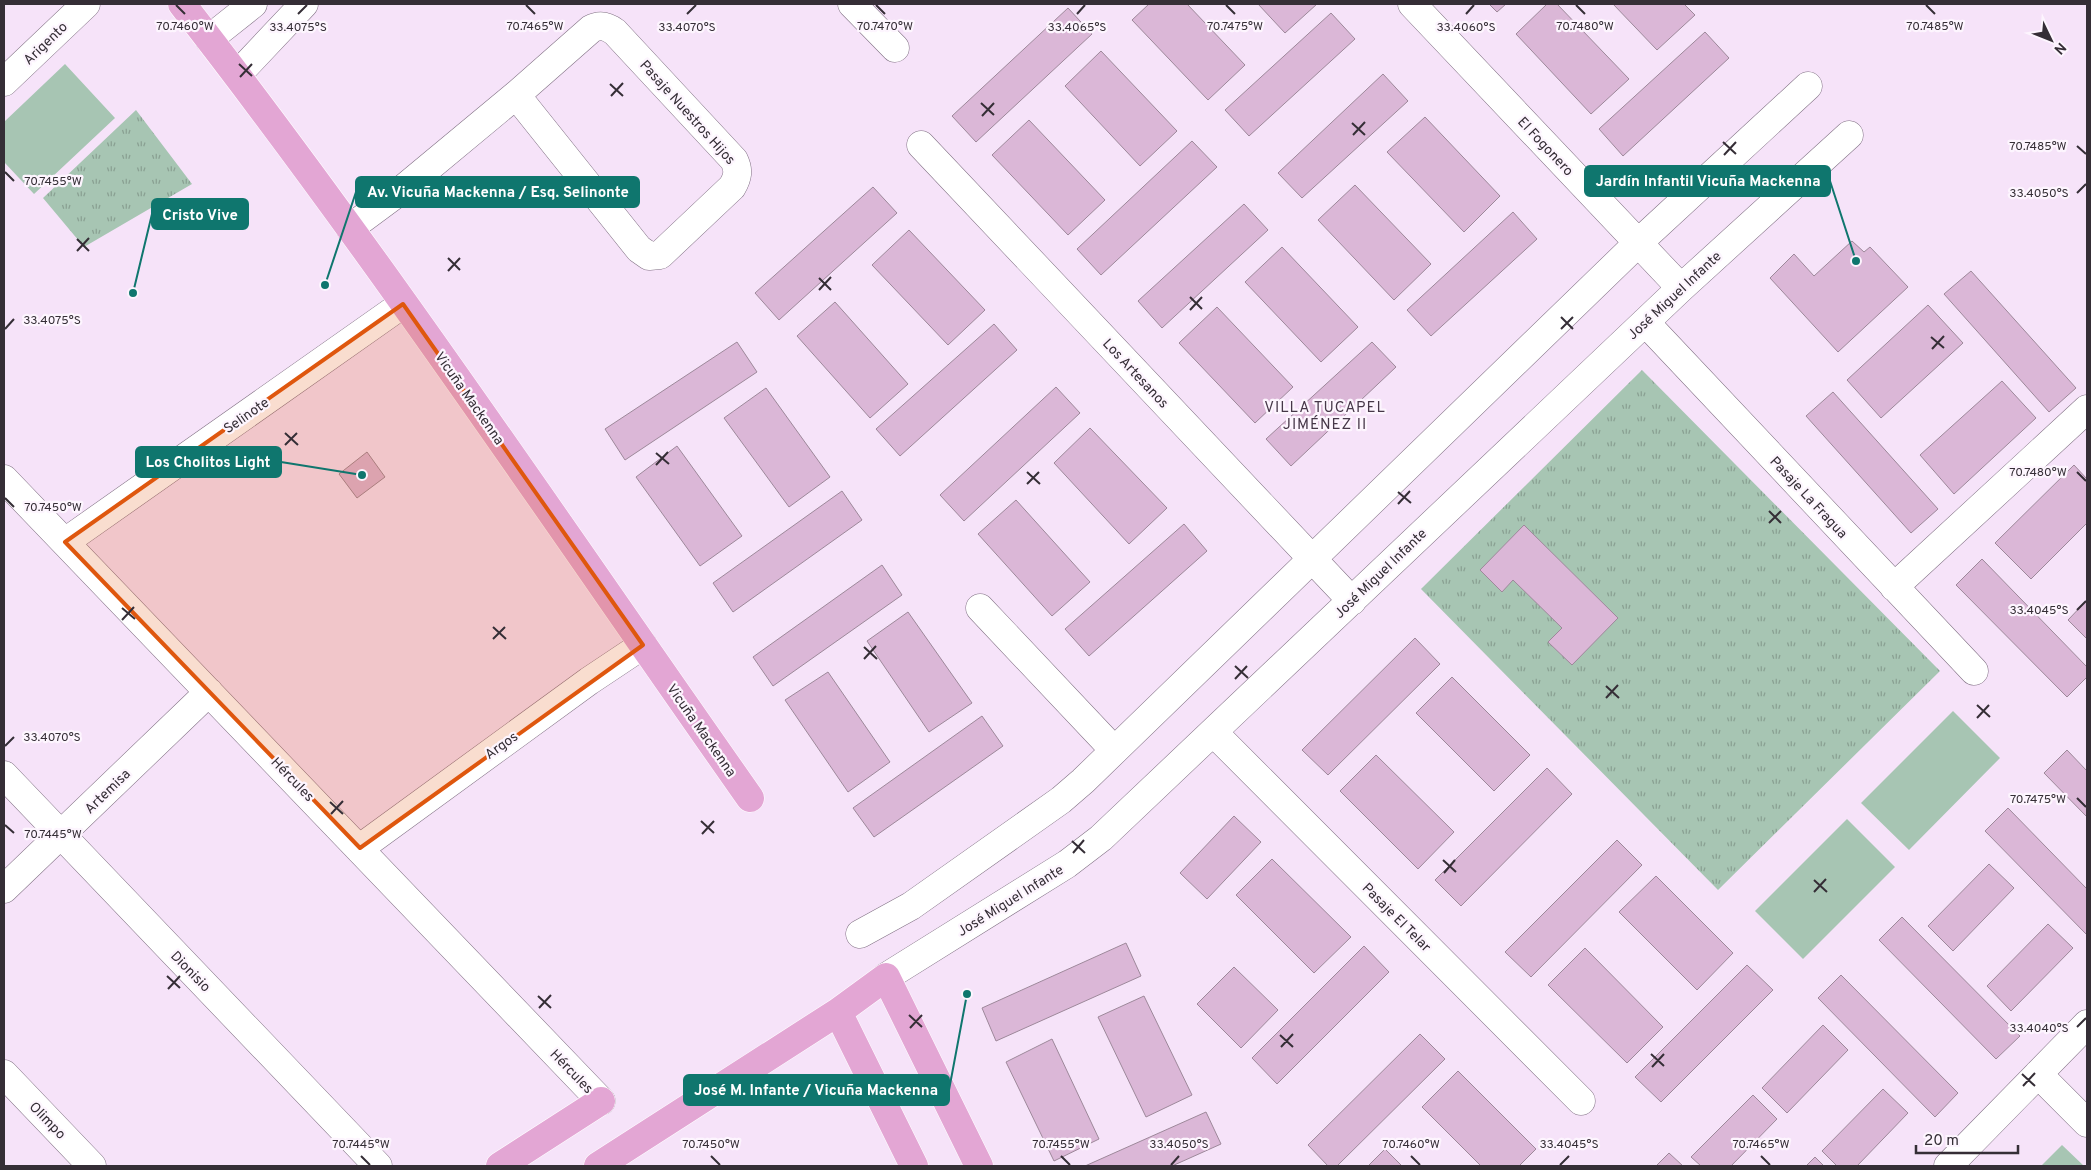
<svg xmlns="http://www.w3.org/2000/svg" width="2091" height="1170" font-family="Overpass,sans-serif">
<defs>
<pattern id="grass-tufts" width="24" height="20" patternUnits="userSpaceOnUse" patternTransform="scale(1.25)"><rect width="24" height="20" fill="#a7c5b3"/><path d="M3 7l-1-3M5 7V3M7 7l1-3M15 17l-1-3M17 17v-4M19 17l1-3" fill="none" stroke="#89a092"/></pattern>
</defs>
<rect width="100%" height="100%" fill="#f6e3f9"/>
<path fill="url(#grass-tufts)" d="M136 110 192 184 84 247 43 198Z
M1642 370 1940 671 1718 890 1421 589Z"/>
<path fill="#a7c5b3" d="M65 64 115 118 34 194 4 162V122Z
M1953 711 2000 758 1909 850 1861 803Z
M1847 819 1895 867 1803 959 1755 911Z
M2062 1145 2084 1166H2041Z"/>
<path fill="#dbb7d7" stroke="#9d889a" d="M1149 4H1187L1245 65 1208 100 1132 20Z
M1258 4H1317L1285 33Z
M1489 4H1506L1497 12Z
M1547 4H1557L1629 79 1591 114 1516 34Z
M1613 4H1684L1695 15 1657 50Z
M1068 8 1092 34 976 142 952 116Z
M1331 13 1355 39 1249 136 1225 110Z
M1705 32 1729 58 1623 156 1599 129Z
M1101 51 1177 131 1140 166 1065 86Z
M1383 74 1408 101 1302 198 1278 173Z
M1425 117 1500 196 1464 232 1387 152Z
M1029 120 1105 200 1068 235 992 155Z
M1192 141 1217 167 1101 275 1077 249Z
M1355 185 1431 264 1394 300 1318 220Z
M873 187 897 213 779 320 755 293Z
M1244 204 1268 230 1162 328 1138 301Z
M1513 212 1537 239 1431 336 1407 310Z
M909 230 985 310 948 345 872 265Z
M1852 241 1864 252 1870 247 1908 287 1838 352 1770 278 1794 254 1814 276Z
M1282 247 1358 327 1321 362 1245 282Z
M1971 271 2076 388 2049 412 1944 294Z
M835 302 908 384 870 418 797 336Z
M1928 305 1963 343 1881 418 1847 380Z
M1217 307 1293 387 1255 423 1179 343Z
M994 324 1017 350 900 456 876 429Z
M737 342 757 372 625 460 605 429Z
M1372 342 1396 367 1291 466 1266 439Z
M2002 381 2036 418 1954 494 1920 455Z
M1056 387 1080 413 964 521 940 495Z
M766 388 830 477 789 507 724 418Z
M1833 392 1938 509 1911 533 1806 416Z
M1090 428 1167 508 1129 544 1054 463Z
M677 446 742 536 700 566 636 477Z
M367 452 385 477 357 498 339 474Z
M2074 465 2087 479V523L2031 579 1995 543Z
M842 491 862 520 733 612 713 583Z
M1016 500 1090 582 1052 616 978 534Z
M1184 524 1207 551 1089 656 1065 629Z
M1524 525 1618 618 1572 665 1548 642 1562 628 1513 580 1502 592 1480 570Z
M1982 559 2087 667V677L2067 697 1956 585Z
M882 565 902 595 773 686 753 657Z
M2087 600V639L2068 620Z
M908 612 972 703 929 732 867 641Z
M1415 638 1440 664 1328 775 1302 750Z
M828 672 890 762 848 792 785 700Z
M1452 677 1530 755 1494 791 1416 713Z
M982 716 1003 746 874 837 853 808Z
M2067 750 2087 771V817L2044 773Z
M1376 755 1454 832 1418 869 1340 791Z
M1547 768 1572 794 1461 906 1435 880Z
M2008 808 2087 889V935L1985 831Z
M1234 816 1261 842 1207 899 1180 873Z
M1617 840 1642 865 1531 977 1505 952Z
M1272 859 1351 937 1314 973 1236 895Z
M1989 864 2014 888 1953 951 1928 926Z
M1656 876 1733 953 1697 990 1619 912Z
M1902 917 2020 1036 1996 1059 1879 940Z
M2048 924 2073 948 2011 1011 1987 986Z
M1126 943 1141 976 996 1041 982 1008Z
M1364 946 1389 972 1277 1084 1252 1058Z
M1585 948 1663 1027 1627 1063 1548 985Z
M1747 965 1773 990 1661 1102 1635 1077Z
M1234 967 1278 1010 1241 1048 1197 1004Z
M1841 975 1958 1093 1935 1117 1818 998Z
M1144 996 1192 1095 1146 1117 1098 1017Z
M1823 1025 1848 1050 1787 1113 1762 1088Z
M1420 1034 1445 1059 1337 1166H1328L1308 1145Z
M1052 1039 1099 1139 1054 1161 1006 1062Z
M1458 1071 1536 1149 1519 1166H1481L1422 1107Z
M1883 1089 1908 1113 1857 1166H1837L1822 1151Z
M1753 1095 1777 1119 1731 1166H1701L1691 1157Z
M1206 1112 1221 1144 1172 1166H1085Z
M1385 1149 1402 1166H1368Z
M1669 1153 1683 1166H1656Z
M1815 1157 1824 1166H1806Z"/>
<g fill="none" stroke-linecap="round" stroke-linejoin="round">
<g stroke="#817184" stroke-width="29">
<path id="minor" d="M852 4 895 48
M1412 4 1681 288
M209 39 253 4
M237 75 304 4
M4 82 86 4
M921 145 1352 601
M350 228 404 188 516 95 591 29C600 24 607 26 615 32L734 160C739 170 738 177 732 187L660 255 649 256 639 249 516 95
M1645 322 1974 671
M4 479 601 1101
M65 542 403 304
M1894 587 2087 409
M980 608 1114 750
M1213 732 1581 1101
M4 775 378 1166
M360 848 589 681 643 645
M4 889 209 692
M860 934 911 906 1061 800 1083 781 1638 243 1808 86
M886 977 1067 864 1101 838 1681 288 1849 135
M4 1074 92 1166
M2038 1074 2087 1123
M1948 1166 2087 1024"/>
</g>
<g stroke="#fff" stroke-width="29">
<path id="major" d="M182 4C382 261 563 532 750 798
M838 1012 914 1166
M500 1166 601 1101
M598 1166 838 1012 886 977 979 1166"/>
</g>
<use href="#minor" stroke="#fff" stroke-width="28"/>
<use href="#major" stroke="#e3a6d4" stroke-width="28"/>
</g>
<path fill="#df570e" fill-opacity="0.2" stroke="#df570e" stroke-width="4" stroke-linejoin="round" d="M403 304 643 645 360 848 65 542Z"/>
<path fill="none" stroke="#352e36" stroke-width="2" d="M176 5 185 14M526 5 535 14M876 5 885 14M1226 5 1235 14M1576 5 1585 14M1926 5 1935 14M298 14 307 5M687 14 696 5M1077 14 1085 5M1466 14 1474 5M239 64 252 76M240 77 252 64M610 84 623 96M611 96 623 83M981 103 994 115M982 116 994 103M1352 123 1365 135M1353 135 1365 122M1723 142 1736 154M2077 146 2086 154M1724 155 1736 142M5 172 14 181M2077 193 2086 184M77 239 89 251M77 251 89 238M448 258 460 270M448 271 460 258M819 278 831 290M819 290 831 277M1190 297 1202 309M1190 310 1202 297M1561 317 1573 329M5 329 14 319M1561 329 1573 317M1931 337 1944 348M1932 349 1944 336M285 433 298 445M285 445 297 433M656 453 669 464M656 465 668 452M1027 472 1040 484M2077 472 2086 481M1027 484 1039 472M1398 492 1411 503M5 498 14 507M1398 504 1410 491M1769 511 1781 523M1769 523 1781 511M122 608 135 619M2077 610 2086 601M122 620 134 607M493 627 506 639M493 639 505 627M864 647 877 659M864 659 876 646M1235 666 1248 678M1235 679 1247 666M1606 686 1619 698M1606 698 1618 685M1977 705 1990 717M1977 718 1989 705M5 746 14 737M2077 798 2086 807M330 802 343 814M331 814 343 801M701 821 714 833M5 825 14 833M702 834 714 821M1072 841 1085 853M1073 853 1084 840M1443 860 1456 872M1444 873 1455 860M1814 880 1827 892M1814 892 1826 879M167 976 180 988M168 989 180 976M538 996 551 1008M539 1008 551 995M909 1015 922 1027M2077 1027 2086 1018M910 1028 922 1015M1280 1035 1293 1047M1281 1047 1293 1034M1651 1054 1664 1066M1652 1067 1664 1054M2022 1074 2035 1086M2023 1086 2035 1073M361 1156 370 1165M711 1156 720 1165M1061 1156 1070 1165M1411 1156 1420 1165M1761 1156 1770 1165M1171 1165 1179 1156M1560 1165 1569 1156"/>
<g text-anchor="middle" stroke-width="4.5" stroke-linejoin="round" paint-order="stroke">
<g font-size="14" fill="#352e36" stroke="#fdf5fe">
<text transform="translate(45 43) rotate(-44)" y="5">Arigento</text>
<text transform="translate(688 112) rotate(48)" y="5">Pasaje Nuestros Hijos</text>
<text transform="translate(1546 146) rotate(47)" y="5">El Fogonero</text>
<text transform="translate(1674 295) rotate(-43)" y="5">José Miguel Infante</text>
<text transform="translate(1136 373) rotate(47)" y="5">Los Artesanos</text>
<text transform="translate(470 398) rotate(55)" y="5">Vicuña Mackenna</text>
<text transform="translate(246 415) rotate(-35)" y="5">Selinote</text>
<text transform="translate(1809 497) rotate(47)" y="5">Pasaje La Fragua</text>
<text transform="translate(1380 573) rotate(-44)" y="5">José Miguel Infante</text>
<text transform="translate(702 730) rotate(55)" y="5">Vicuña Mackenna</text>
<text transform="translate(501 745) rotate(-36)" y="5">Argos</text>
<text transform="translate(293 779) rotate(46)" y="5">Hércules</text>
<text transform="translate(107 791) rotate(-44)" y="5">Artemisa</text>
<text transform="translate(1010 900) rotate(-32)" y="5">José Miguel Infante</text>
<text transform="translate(1397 917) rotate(45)" y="5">Pasaje El Telar</text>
<text transform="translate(191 971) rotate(46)" y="5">Dionisio</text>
<text transform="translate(572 1071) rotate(46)" y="5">Hércules</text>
<text transform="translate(48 1120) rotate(46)" y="5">Olimpo</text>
</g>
<g font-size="15" letter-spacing="1" fill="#463748" stroke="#fdf5fe">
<text x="1325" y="412">VILLA TUCAPEL<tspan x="1325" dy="17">JIMÉNEZ II</tspan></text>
</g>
</g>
<g font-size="12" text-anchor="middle" fill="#352e36" stroke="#fdf5fe" stroke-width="4.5" stroke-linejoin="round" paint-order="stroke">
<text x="1935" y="30">70.7485°W</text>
<text x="885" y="30">70.7470°W</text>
<text x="1585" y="30">70.7480°W</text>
<text x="185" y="30">70.7460°W</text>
<text x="535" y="30">70.7465°W</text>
<text x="1235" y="30">70.7475°W</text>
<text x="298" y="31">33.4075°S</text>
<text x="687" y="31">33.4070°S</text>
<text x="1077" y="31">33.4065°S</text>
<text x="1466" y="31">33.4060°S</text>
<text x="2038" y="150">70.7485°W</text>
<text x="53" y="185">70.7455°W</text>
<text x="2039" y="197">33.4050°S</text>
<text x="52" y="324">33.4075°S</text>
<text x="2038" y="476">70.7480°W</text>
<text x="53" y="511">70.7450°W</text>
<text x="2039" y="614">33.4045°S</text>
<text x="52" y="741">33.4070°S</text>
<text x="2038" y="803">70.7475°W</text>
<text x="53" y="838">70.7445°W</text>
<text x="2039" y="1032">33.4040°S</text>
<text x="1179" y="1148">33.4050°S</text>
<text x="1569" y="1148">33.4045°S</text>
<text x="361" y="1148">70.7445°W</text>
<text x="711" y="1148">70.7450°W</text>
<text x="1061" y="1148">70.7455°W</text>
<text x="1411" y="1148">70.7460°W</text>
<text x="1761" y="1148">70.7465°W</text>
</g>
<path fill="none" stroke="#0f766e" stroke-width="2" d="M1856 261L1830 181M325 285L356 192M133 293L152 214M362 475L281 462M967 994L949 1090"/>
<g fill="#0f766e" stroke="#fdf5fe" stroke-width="2">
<circle cx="1856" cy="261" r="5"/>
<circle cx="325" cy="285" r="5"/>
<circle cx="133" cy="293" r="5"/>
<circle cx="362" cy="475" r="5"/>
<circle cx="967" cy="994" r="5"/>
</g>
<g fill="#0f766e" stroke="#0f766e" stroke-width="2">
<rect x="1585" y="166" width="245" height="30" rx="5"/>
<rect x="356" y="177" width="283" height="30" rx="5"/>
<rect x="152" y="199" width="96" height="30" rx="5"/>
<rect x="136" y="447" width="145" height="30" rx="5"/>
<rect x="684" y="1075" width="265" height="30" rx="5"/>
</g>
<g font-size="15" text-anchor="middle" font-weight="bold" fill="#fff">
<text x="1708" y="186">Jardín Infantil Vicuña Mackenna</text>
<text x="498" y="197">Av. Vicuña Mackenna / Esq. Selinonte</text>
<text x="200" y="220">Cristo Vive</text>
<text x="208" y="467">Los Cholitos Light</text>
<text x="816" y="1095">José M. Infante / Vicuña Mackenna</text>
</g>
<rect width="2091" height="1170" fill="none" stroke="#352e36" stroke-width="10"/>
<g transform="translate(2051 40) rotate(133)" stroke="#fdf5fe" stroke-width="4" paint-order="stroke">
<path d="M0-4L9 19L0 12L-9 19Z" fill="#352e36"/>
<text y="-8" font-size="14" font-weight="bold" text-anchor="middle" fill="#352e36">N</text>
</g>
<path d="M1916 1145v8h102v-8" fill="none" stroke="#352e36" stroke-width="2.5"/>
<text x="1924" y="1145" font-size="15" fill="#352e36" stroke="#fdf5fe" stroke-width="4" paint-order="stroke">20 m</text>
</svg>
